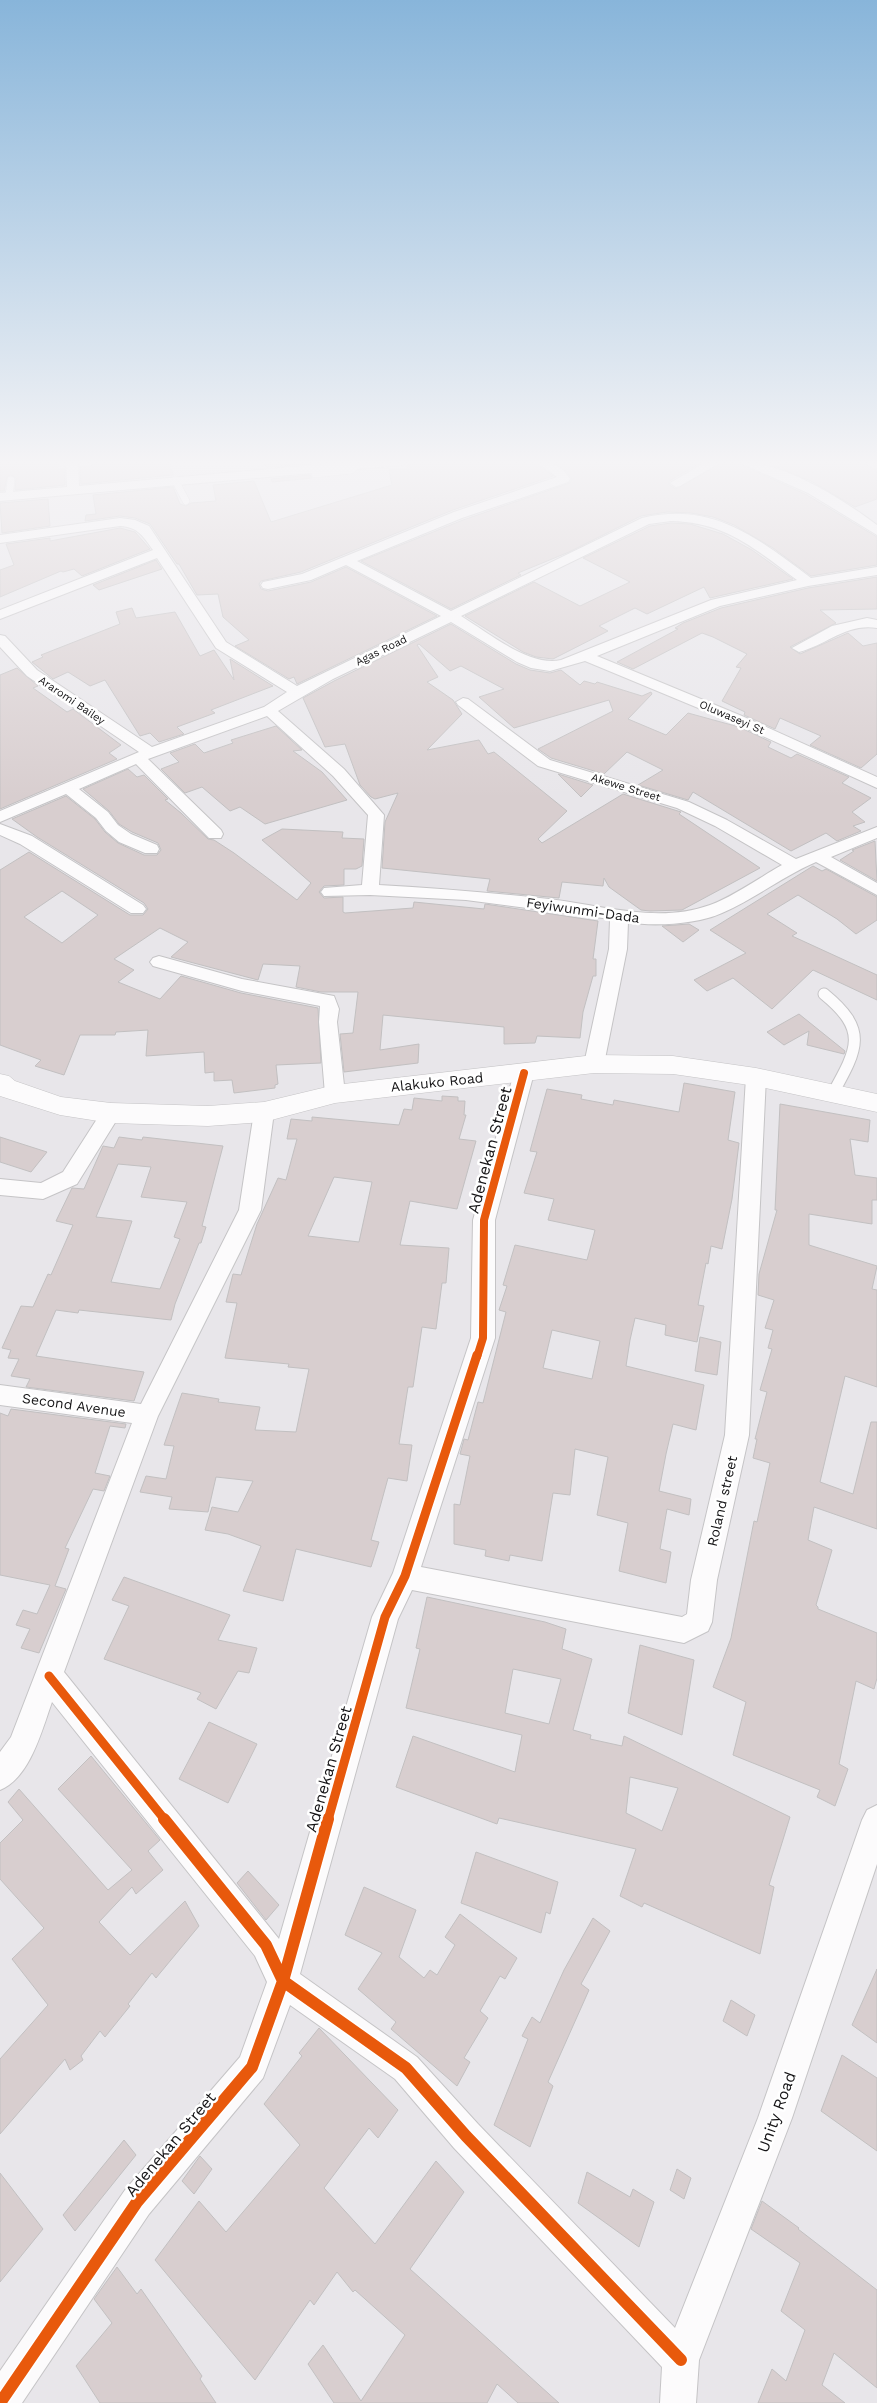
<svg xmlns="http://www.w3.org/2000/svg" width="877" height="2403" font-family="'Work Sans',sans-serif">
<rect width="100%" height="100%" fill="#e8e6ea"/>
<path fill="#d8cecf" stroke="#c2c0c1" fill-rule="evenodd" d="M0 461H58V469L64 468 65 485 15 490 16 478 11 475 7 477 4 491H0Z
M92 461H169L173 475 81 484 80 467 92 466Z
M264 461H309V464L266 467Z
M442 461H533L553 476 453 510 301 572 261 581 259 584 261 589 268 591 311 582 346 567 437 616 297 684 294 677 289 679 235 646 249 640 223 617 218 594 197 595 179 564H177L150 524 135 518 120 516 85 521 86 515 96 514 93 495 173 487 180 504 186 506 191 503 216 501 213 485 254 481 271 522 392 485 389 470 409 469 407 465Z
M551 461H704L669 481V485L676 489 725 461H733L807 495 877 537V565L811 576 773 548 734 525 713 517 691 513 667 512 641 516 569 552 518 573 521 575 451 609 361 561 463 520 570 483 572 479 568 473Z
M785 461H858L877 470V499L855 507 811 481 776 467Z
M310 475 312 478 272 482 271 479Z
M48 499 50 526 2 533 0 503Z
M671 523 690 524 723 534 752 550 793 579 710 598 704 587 647 614 635 608 599 626 608 631 553 659 536 657 523 652 465 616 534 582 580 606 630 582 583 558 650 526Z
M120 528 135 532 150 549 82 576 74 569 63 572 61 571 0 597V570L14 565 6 544 50 538V541Z
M156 560 162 569 99 590 93 585Z
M877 577V609L820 610 836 623 790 647 800 654 848 633 863 646 877 643V754L861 768 810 745 821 736 780 718 775 729 744 715 745 712 722 701 741 668 736 667 747 654 713 637 702 633 633 669 617 662 678 629 675 628 683 623 721 608 808 588Z
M132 608 136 618 175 612 200 656 214 650 234 680 230 659 273 686 211 710 215 713 177 727 184 734 159 742 150 733 140 736 105 680 90 686 68 672 53 679 32 662 43 657 41 655 120 624 116 612Z
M451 624 516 664 530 670 550 673 561 670 580 685 584 681 595 684 597 682 642 696 651 692 652 694 628 719 666 735 688 713 739 727 771 742 768 747 791 758 797 754 849 777 842 783 871 798 852 812 865 822 853 826 861 831 837 841 826 833 791 851 693 792 688 800 638 785 663 770 627 752 604 774 551 758 538 749 613 711 609 700 514 728 479 697 504 689 461 666 450 671 419 644 417 645 438 677 427 682 453 700 462 714 427 750 479 740 488 754 494 752 567 811 538 839 542 843 623 794 681 812 679 814 760 868 682 910 650 911 641 910 609 887 604 878 603 886 562 882 559 898 487 891 490 879 382 868 385 822 398 793 375 799 371 797 360 785 345 744 325 747 303 698 334 681Z
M17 668 38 686 33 688 67 712 73 709 121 745 109 753 117 759 0 809V675Z
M276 726 302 750 293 751 322 772 347 800 265 824 240 807 230 811 202 787 185 793 161 769 179 762 170 753 195 744 204 753 233 743 231 740Z
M128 769 137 777 144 775 168 799 165 800 181 813 208 839 214 840 234 853 297 900 311 883 262 840 282 829 343 832 342 838 364 839 362 866 356 869H344V885L324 886 319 892 324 898 343 897V912L345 913 413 908 414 902 484 909 485 904 598 921 593 959H596V976H593L583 1012 580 1038 537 1036 535 1043 504 1044V1027L383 1015 380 1050 419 1044 418 1063 344 1072 340 1034 353 1033 358 992H321L296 987 300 966 263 964 258 980 171 957 188 942 160 928 114 959 134 970 118 982 160 999 181 976 241 993 318 1008 321 1063 276 1065 278 1084 275 1085V1088L234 1093 232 1080 214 1081V1072L205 1073 204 1052 146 1056 148 1030 116 1032 115 1035H80L64 1075 35 1066 41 1060 0 1045V870L29 852 130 915H143L148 909 144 903 37 837 12 819 66 796 95 819 105 832 118 843 144 855H157L161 850 158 843 132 832 119 824 109 811 83 789ZM62 891 98 915 62 943 24 917Z
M558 774 593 785 581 797Z
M875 841 877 881 840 860 854 851 852 850Z
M813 866 822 871 826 869 877 897V920L856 934 837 919 798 895 767 914 797 933 792 936 877 975V1000L813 970 772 1009 733 978 707 991 694 980 746 953 710 930Z
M689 924 699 930 683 942 662 926Z
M799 1014 845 1051 844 1054 807 1045 809 1031 784 1045 767 1032Z
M684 1083 735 1092 728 1140 739 1143 732 1199 722 1249 711 1246 708 1264 706 1263 698 1305 704 1306 697 1342 665 1335 666 1325 635 1318 630 1340 626 1366 704 1385 696 1430 673 1424 666 1454 659 1491 691 1499 689 1515 667 1509 660 1549 671 1552 666 1583 619 1571 628 1523 597 1515 608 1457 575 1449 570 1495 553 1493 542 1561 510 1555 509 1561 485 1556 486 1550 454 1544V1504L460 1505 470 1456 460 1454 464 1439 468 1440 478 1402 483 1403 506 1312 499 1310 507 1286 503 1285 515 1245 587 1260 595 1230 548 1220 554 1199 524 1193 537 1152 530 1151 547 1089 582 1095 581 1099 613 1105 614 1100 679 1112ZM552 1330 600 1341 592 1379 543 1368Z
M442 1096 458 1097V1101H465L464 1115H466L459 1139 476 1141 457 1209 410 1201 400 1245 449 1248 446 1283H442L436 1329 422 1327 413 1387H408L399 1444 412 1445 407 1481 388 1478 371 1540 379 1542 371 1567 296 1549 283 1601 243 1591 261 1546 228 1534 205 1530 212 1507 238 1512 253 1481 216 1477 208 1512 169 1509 172 1497 140 1492 146 1476 166 1479 174 1446 164 1445 182 1393 219 1399 218 1402 260 1407 255 1430 296 1432 309 1369 288 1367 289 1364 225 1358 237 1303 226 1302 233 1274 241 1275 257 1224 278 1178 286 1180 297 1139H287L291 1119 312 1121V1117L399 1125 404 1109 412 1110 414 1098 442 1101ZM334 1177 372 1182 359 1242 308 1236Z
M780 1104 870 1120 868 1142 850 1139 855 1175 877 1178V1200H872V1224L809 1214V1245L877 1266 872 1289 877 1290V1387L845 1376 820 1482 853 1494 871 1422H877V1529L814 1507 808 1540 832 1550 816 1605 818 1607V1609L877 1633V1678L874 1689 856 1681 839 1764 848 1769 835 1806 817 1797 820 1790 733 1755 746 1702 713 1687 731 1638 754 1521 757 1522 770 1463 753 1458 757 1439H755L767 1392 760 1390 772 1349 768 1348 773 1330 765 1328 774 1300 758 1295 759 1274 777 1210H775Z
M0 1137 47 1152 31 1172 0 1162Z
M119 1137 142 1140 143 1137 223 1146 202 1226 206 1227 201 1243H199L175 1304 171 1320 79 1310 78 1313 56 1310 36 1356 144 1372 134 1401 26 1387 30 1379 11 1376 19 1359 8 1358 11 1350 2 1348 21 1306 33 1307 48 1274 51 1275 73 1225 56 1221 72 1188 84 1189 103 1146 114 1148ZM118 1164 151 1167 141 1197 187 1202 174 1237 180 1239 160 1289 111 1282 132 1221 96 1217Z
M700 1337 721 1342 717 1375 695 1371Z
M11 1409 126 1424 125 1428 110 1426 95 1473 110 1476 104 1491 93 1489 65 1548 69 1549 55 1586 66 1589 39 1653 21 1648 30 1629 16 1625 23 1610 37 1614 50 1585 0 1575V1413L8 1416Z
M124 1577 230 1615 218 1640 257 1648 249 1673 238 1671 216 1709 197 1699 201 1693 104 1659 129 1606 112 1600Z
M427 1597 545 1622 566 1629 562 1649 592 1659 573 1730 591 1735 590 1739 622 1746 624 1736 790 1817 769 1885 774 1887 760 1954 644 1903 642 1907 620 1896 636 1849 499 1818 497 1824 396 1787 413 1736 515 1772 522 1735 406 1708 420 1649 416 1648ZM513 1669 561 1679 549 1724 505 1713ZM630 1777 678 1788 662 1831 626 1813Z
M640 1645 694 1660 682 1735 628 1713Z
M209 1722 257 1744 228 1803 179 1779Z
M91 1756 160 1840 148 1851 163 1870 136 1894 132 1887 99 1922 130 1955 185 1901 199 1926 156 1978 152 1973 128 2004 130 2006 105 2037 100 2031 81 2056 83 2060 70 2070 65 2059 0 2134V2059L48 2005 12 1959 44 1928 0 1879V1843L23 1820 8 1802 19 1789 108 1890 132 1870 58 1789Z
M476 1852 558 1882 550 1914 546 1912 541 1933 461 1903Z
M248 1871 279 1905 266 1920 237 1883Z
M364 1887 416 1910 399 1957 424 1978 430 1970 437 1975 455 1945 445 1937 460 1914 517 1958 505 1979 500 1976 480 2011 488 2018 464 2058 470 2062 457 2086 391 2029 396 2022 358 1989 382 1953 345 1935Z
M593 1918 610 1931 581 1984 589 1990 548 2082 553 2086 530 2147 494 2125 528 2039 522 2036 532 2017 540 2023 564 1970Z
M877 1969V2043L852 2025Z
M731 2000 755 2015 747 2036 723 2021Z
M319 2028 398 2110 378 2138 369 2128 324 2188 375 2244 436 2161 464 2192 410 2269 559 2403H518L497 2384 487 2403H334L308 2364 323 2345 361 2401 405 2335 355 2290 353 2292 337 2272 314 2305 310 2300 255 2380 155 2260 199 2201 226 2232 300 2145 264 2104 302 2056 299 2053Z
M842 2055 877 2078V2151L821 2111Z
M124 2140 136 2155 75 2231 63 2215Z
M200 2156 212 2169 194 2194 182 2181Z
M677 2169 691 2178 684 2199 670 2190Z
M587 2172 630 2197 633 2189 654 2202 639 2247 578 2203Z
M0 2173 43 2229 0 2282Z
M762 2201 799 2228 798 2229 877 2290V2388L834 2353 822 2385 845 2403H758L772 2369 786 2381 805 2330 781 2311 800 2263 751 2229Z
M117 2267 137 2294 141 2289 202 2376 200 2379 216 2403H100L76 2366 112 2323 94 2299Z"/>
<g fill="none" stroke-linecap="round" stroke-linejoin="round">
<g stroke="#c5c4c6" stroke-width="8">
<path id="service-far1" d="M314 461 316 470
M315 474 351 470 356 466
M175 480 186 501
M9 496 11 480"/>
</g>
<g stroke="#c5c4c6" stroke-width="13">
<path id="service" d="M824 994C868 1030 858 1048 833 1093"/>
</g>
<g stroke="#c5c4c6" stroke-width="2">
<path id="minor" d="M66 461H78L79 486 359 461H408L402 465 0 501V493L67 487Z
M535 461C550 461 562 466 570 479L568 482 462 518 357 561 451 611 642 518C713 501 757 538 811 578L877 567V575L808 586 720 606 597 656 742 716 877 777V788L732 722 585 661 550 671 531 668 517 662 451 622 333 679 278 711 344 769 384 815 379 885C436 888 492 893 549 899 601 905 658 924 710 905 731 898 762 876 782 865L715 826 677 808 538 766 458 705 456 702 463 698 468 699 550 760 689 802 727 820 796 859 877 827V838L831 857 877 883V895L816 862C783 876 755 899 722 913 698 924 653 927 628 922L627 949 604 1064 601 1069 594 1071 587 1069 584 1064 609 949 610 919 466 900 370 895 324 896 321 892 324 888 362 885 368 815 333 776 267 716 148 759 221 830 223 834 221 838H209L136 764 79 789 108 812 118 825 131 834 157 845 159 849 157 853H145L119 842 106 831 96 818 66 794 0 822V811L139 752 27 676 0 647V635L5 636 37 670 152 747 264 707 287 692 216 648 157 558 0 619V610L153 550C143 536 138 527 120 526L0 543V535L120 518 135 520 149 526 226 642 297 686 441 616 346 565 311 580 268 589 263 588 261 585 263 582 302 574 454 512 557 477ZM671 521C726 522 755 549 797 580L711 600 561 660C529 667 489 633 461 616L649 524Z
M708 461H723L680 486 676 487 670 483Z
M736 461C782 461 841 498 877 525V535L808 493Z
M867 618 877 620V628C846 623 827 645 799 652L792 648 832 626Z
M0 824 32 836 143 905 146 909 143 913H131L20 844 0 835Z
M159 956 242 979 334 996 339 1009 337 1022 345 1094 342 1099 335 1101 328 1099 325 1094 319 1022 320 1006 242 991 153 966 150 962 153 958Z
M524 1066 531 1068 534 1073 495 1220V1338L421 1567 682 1617 687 1614 691 1580 725 1435 746 1077 749 1072 756 1070 763 1072 766 1077 749 1435 717 1580 712 1622 708 1631 684 1643 412 1590 398 1619 300 1974 417 2057 478 2124 675 2328 758 2118 862 1820 867 1810 877 1805V1864L792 2118 699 2360 696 2403H660L662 2367 454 2148 395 2079 290 2005 263 2078 149 2214 22 2403H0V2371L125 2190 240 2057 267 1982 255 1956 52 1702C42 1730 30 1778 0 1790V1752L11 1737 132 1423 0 1405V1385L141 1404 239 1210 254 1112 257 1107 264 1105 271 1107 274 1112 261 1210 158 1416 64 1672 279 1939 372 1617 393 1573 471 1338 473 1220 514 1073 517 1068Z
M111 1106 118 1108 121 1113 77 1184 43 1199 0 1195V1179L41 1183 63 1172 104 1108Z"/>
</g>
<g stroke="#c5c4c6" stroke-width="1">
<path id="secondary" d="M594 1055 673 1056 756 1068 877 1094V1112L756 1086 673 1074 594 1073 335 1103 264 1122 208 1126 111 1123 60 1115 0 1096V1074L9 1076 15 1081 61 1097 111 1103 208 1106 264 1102 335 1085Z"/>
</g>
<use href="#service-far1" stroke="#fcfbfc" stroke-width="7"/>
<use href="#service" stroke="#fcfbfc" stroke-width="11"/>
<use href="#minor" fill="#fcfbfc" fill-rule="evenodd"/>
<use href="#secondary" fill="#fcfbfc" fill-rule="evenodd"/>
<g stroke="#fff" stroke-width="11">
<path id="cycleway-far2" d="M477 1357 483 1338 484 1220 524 1073"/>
</g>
<g stroke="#fff" stroke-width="12">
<path id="cycleway-far1" d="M49 1676 165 1820
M328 1820 385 1617 405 1576 477 1355"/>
</g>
<g stroke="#fff" stroke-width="15">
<path id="cycleway" d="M164 1819 266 1945 283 1981 406 2068 466 2136 681 2360
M0 2403 137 2202 252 2067 283 1981 328 1819"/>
</g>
<use href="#cycleway-far2" stroke="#e8590c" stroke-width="8"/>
<use href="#cycleway-far1" stroke="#e8590c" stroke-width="9"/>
<use href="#cycleway" stroke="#e8590c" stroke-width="12"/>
</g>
<linearGradient id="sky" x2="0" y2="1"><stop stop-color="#88b5da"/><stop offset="0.58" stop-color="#f5f4f6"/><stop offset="1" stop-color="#f5f4f6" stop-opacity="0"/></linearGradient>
<rect width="877" height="798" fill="url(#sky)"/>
<g text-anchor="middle" stroke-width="5" stroke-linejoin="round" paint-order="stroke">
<g font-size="11" fill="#151416" stroke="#fff">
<text transform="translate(381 650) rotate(-26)" y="4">Agas Road</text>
<text transform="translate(72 700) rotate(34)" y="4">Araromi Bailey</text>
<text transform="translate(732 717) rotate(23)" y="4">Oluwaseyi St</text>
<text transform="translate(626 787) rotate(17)" y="4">Akewe Street</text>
</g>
<g font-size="14" fill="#151416" stroke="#fff">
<text transform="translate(583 910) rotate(8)" y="5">Feyiwunmi-Dada</text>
<text transform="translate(437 1082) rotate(-6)" y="5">Alakuko Road</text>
<text transform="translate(74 1405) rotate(8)" y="5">Second Avenue</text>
<text transform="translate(722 1501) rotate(-77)" y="5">Roland street</text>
</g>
<g font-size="16" fill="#151416" stroke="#fff">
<text transform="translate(489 1150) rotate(-75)" y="6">Adenekan Street</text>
<text transform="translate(328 1769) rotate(-74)" y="6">Adenekan Street</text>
<text transform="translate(776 2112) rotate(-70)" y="6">Unity Road</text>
<text transform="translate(170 2144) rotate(-50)" y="6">Adenekan Street</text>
</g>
</g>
</svg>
